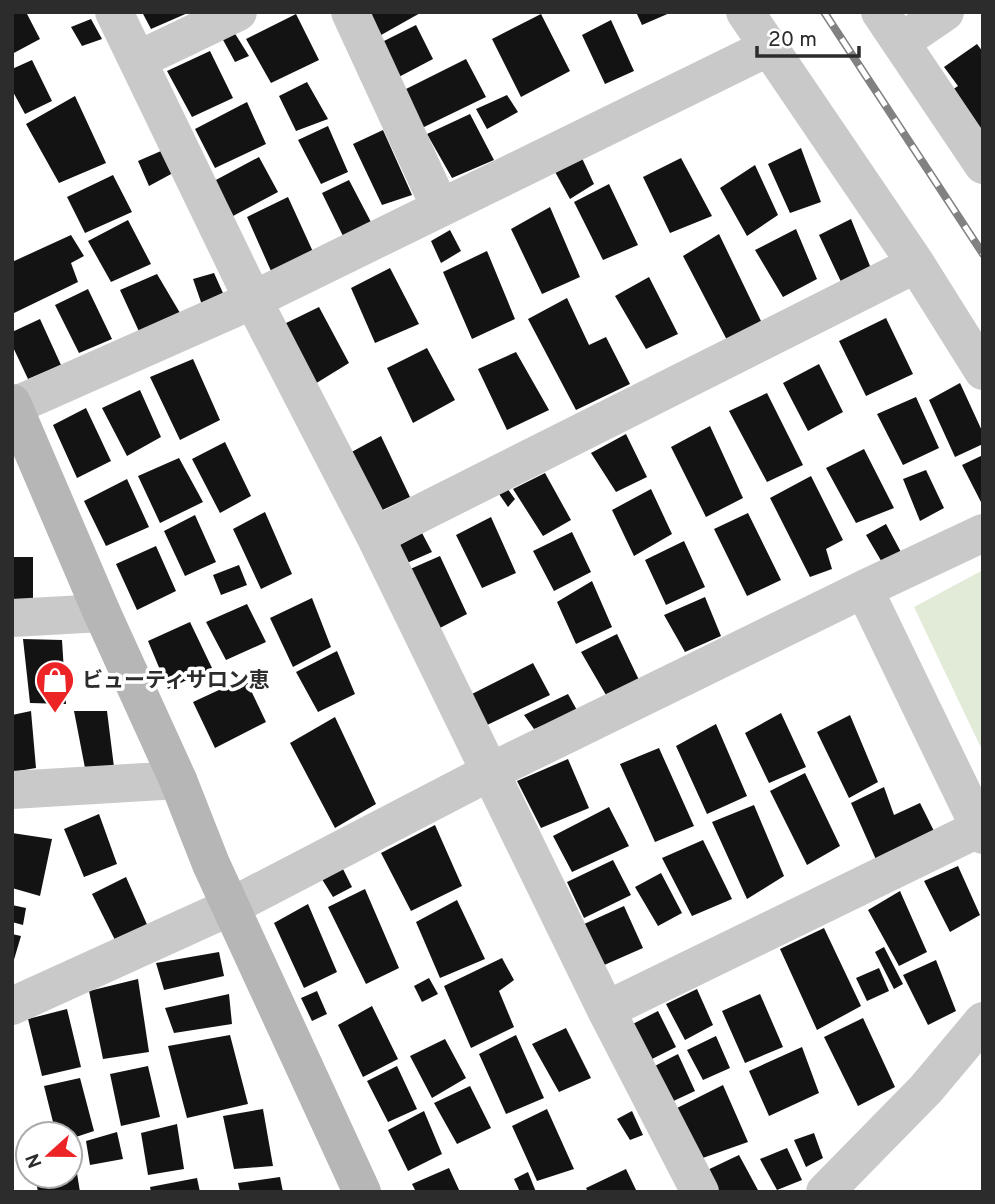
<svg xmlns="http://www.w3.org/2000/svg" width="995" height="1204" font-family="Overpass,'Noto Sans JP',sans-serif">
<rect width="100%" height="100%" fill="#fff"/>
<path fill="#e1ebd8" d="M983 570V752L914 607Z"/>
<path fill="#131313" d="M12 12H26L40 39 12 54Z
M142 12H190L151 29Z
M361 12H422L374 39Z
M636 12H672L642 25Z
M296 14 319 60 271 83 246 39Z
M541 14 570 71 521 97 492 39Z
M91 19 102 39 82 46 71 27Z
M611 20 634 71 605 84 582 35Z
M416 25 433 59 395 79 378 44Z
M234 32 249 56 235 62 222 38Z
M977 44 983 52V129L980 131 952 90 958 86 944 67Z
M210 51 233 98 192 117 167 71Z
M466 59 486 97 422 128 402 91Z
M32 60 52 101 25 114 12 90V69Z
M307 82 328 119 296 131 279 96Z
M507 95 518 112 487 129 476 109Z
M75 96 106 163 59 183 26 124Z
M247 102 266 144 215 168 195 129Z
M470 114 494 160 452 178 427 134Z
M328 126 348 172 321 184 298 140Z
M383 130 412 195 382 205 353 144Z
M801 148 821 202 790 213 768 164Z
M161 151 173 173 149 186 138 161Z
M581 156 594 184 570 199 554 170Z
M259 157 278 192 233 216 214 181Z
M681 158 712 216 670 233 643 177Z
M755 165 778 215 747 236 720 188Z
M113 175 132 212 85 233 67 197Z
M349 180 372 224 343 236 322 193Z
M609 184 638 245 603 260 574 202Z
M288 197 314 254 271 271 247 217Z
M550 207 580 277 542 294 511 229Z
M851 219 872 271 843 286 819 235Z
M128 220 151 264 111 282 88 241Z
M796 229 817 279 783 297 755 250Z
M450 230 461 251 441 263 431 241Z
M719 234 761 321 728 342 683 256Z
M71 235 84 256 71 263 78 282 12 314V262Z
M487 251 515 319 472 339 443 272Z
M390 268 419 324 375 343 351 288Z
M214 273 223 293 202 305 193 279Z
M157 274 183 318 142 338 120 290Z
M649 277 678 334 646 349 615 296Z
M88 289 112 339 79 353 55 305Z
M567 298 589 345 606 337 630 384 576 410 528 319Z
M319 307 349 363 310 387 280 326Z
M886 318 913 374 866 396 839 341Z
M40 319 61 365 28 379 12 345V332Z
M427 348 455 400 413 423 387 368Z
M516 352 549 410 507 430 478 369Z
M193 359 220 420 180 440 150 377Z
M819 364 843 412 808 431 783 383Z
M960 383 983 433V444L955 457 929 400Z
M140 390 161 437 127 456 102 408Z
M767 393 803 465 767 482 729 411Z
M916 397 939 448 903 465 877 414Z
M86 408 111 461 77 478 53 425Z
M710 426 743 498 706 517 671 447Z
M626 434 647 477 616 492 591 453Z
M381 436 410 497 376 513 346 455Z
M225 442 251 496 220 513 192 459Z
M864 449 894 508 856 523 826 468Z
M983 455V506L962 465Z
M179 458 203 502 160 523 138 476Z
M926 470 944 508 920 521 903 479Z
M545 473 571 520 543 536 513 489Z
M811 476 843 540 826 549 832 569 810 577 770 498Z
M127 479 149 527 106 546 84 501Z
M507 488 515 499 508 507 499 494Z
M651 489 672 534 634 556 612 510Z
M265 512 292 574 261 589 233 529Z
M748 513 781 580 747 596 714 529Z
M195 515 216 562 185 576 164 531Z
M491 517 516 573 482 588 456 535Z
M886 524 901 552 883 564 866 535Z
M572 532 591 572 554 591 533 551Z
M422 533 432 552 407 563 398 546Z
M684 541 705 587 666 605 645 560Z
M156 546 176 591 137 610 116 564Z
M440 556 467 614 436 630 408 570Z
M12 557H33V607H12Z
M239 565 247 585 221 595 213 575Z
M592 581 612 627 576 644 557 602Z
M705 597 721 636 685 652 664 615Z
M312 598 331 647 293 667 270 618Z
M247 604 266 642 226 660 206 622Z
M190 622 212 668 168 689 148 641Z
M617 634 639 680 606 695 581 652Z
M23 639 62 640 66 704 30 703Z
M337 651 355 694 318 712 296 672Z
M533 663 550 695 485 726 468 696Z
M245 678 266 722 215 748 193 702Z
M568 694 578 712 534 729 524 715Z
M31 711 36 768 12 772V715Z
M74 711H107L114 767 85 768Z
M781 713 806 767 769 783 745 733Z
M850 715 878 782 849 798 817 732Z
M335 717 376 804 335 828 290 743Z
M716 724 747 796 707 814 676 746Z
M659 748 694 826 655 842 620 764Z
M568 759 589 808 541 828 517 781Z
M805 773 840 846 807 865 770 791Z
M884 787 894 815 920 803 936 835 878 864 851 803Z
M754 805 784 876 747 899 712 822Z
M609 807 629 846 572 872 553 836Z
M99 814 117 864 84 877 64 829Z
M435 825 462 886 411 911 381 853Z
M12 833 52 839 40 896 12 888Z
M703 840 732 899 692 916 662 858Z
M613 860 631 895 584 918 567 882Z
M341 865 352 887 333 897 320 876Z
M958 866 980 915 950 932 924 881Z
M661 873 682 913 658 926 635 887Z
M126 877 149 929 116 942 92 894Z
M365 889 399 968 366 984 328 907Z
M900 891 927 952 899 966 868 910Z
M457 900 485 959 440 978 416 922Z
M308 904 337 972 304 988 274 923Z
M12 905 26 908 23 925 12 922Z
M624 906 643 948 602 966 582 925Z
M824 928 861 1006 817 1030 780 949Z
M12 934 21 936 13 963H12Z
M884 947 903 984 894 989 875 952Z
M219 952 224 976 164 990 156 963Z
M502 958 514 980 499 991 514 1027 471 1048 444 986Z
M936 960 956 1011 928 1025 903 975Z
M879 968 889 991 867 1001 856 978Z
M429 978 438 994 422 1002 414 986Z
M138 979 149 1052 103 1059 89 991Z
M697 989 713 1025 685 1040 666 1004Z
M317 991 327 1014 312 1021 301 998Z
M229 994 232 1024 174 1033 165 1008Z
M760 994 783 1047 745 1063 722 1011Z
M372 1006 398 1059 363 1077 338 1025Z
M67 1009 81 1067 42 1076 28 1019Z
M658 1011 676 1047 648 1061 629 1026Z
M863 1018 895 1087 858 1106 824 1037Z
M566 1028 591 1078 559 1092 532 1044Z
M230 1035 248 1104 187 1118 168 1046Z
M516 1035 544 1098 506 1114 479 1054Z
M716 1036 730 1068 703 1080 687 1050Z
M445 1039 466 1078 432 1098 410 1056Z
M802 1047 819 1093 769 1116 749 1071Z
M678 1054 695 1091 667 1104 649 1069Z
M148 1066 160 1117 121 1126 110 1074Z
M397 1066 417 1109 388 1122 367 1081Z
M80 1078 94 1131 70 1139V1134H56L44 1086Z
M723 1085 748 1142 697 1160 673 1110Z
M470 1086 491 1128 457 1144 434 1103Z
M263 1109 273 1166 234 1169 223 1116Z
M547 1109 574 1169 537 1181 512 1126Z
M424 1111 442 1154 408 1171 388 1130Z
M632 1111 643 1135 630 1140 617 1119Z
M177 1124 184 1169 148 1175 141 1133Z
M117 1132 123 1159 90 1165 86 1141Z
M814 1133 823 1158 806 1167 794 1140Z
M70 1148H73L80 1192H38L35 1176H70Z
M787 1148 802 1180 777 1190 760 1159Z
M739 1155 759 1192H712L701 1173Z
M449 1168 460 1192H416L412 1184Z
M626 1169 637 1192H588L586 1188Z
M528 1172 536 1192H520L514 1179Z
M280 1177 283 1192H240L238 1183Z
M197 1178 200 1192H151L150 1187Z"/>
<g fill="none" stroke-linecap="round" stroke-linejoin="round">
<path stroke="#c9c9c9" stroke-width="38" d="M114 12 253 300 375 536 606 1010 700 1192
M350 12 440 207
M745 12 916 264 983 371
M880 12 983 165
M901 42 945 12
M138 60 238 12
M14 406 253 300 767 48
M983 533 864 589 983 835
M375 536 916 264
M12 618 102 613
M12 790 178 780
M12 1006 230 907 488 773 864 589
M606 1010 980 828
M825 1192 926 1089 983 1021"/>
<path stroke="#b6b6b6" stroke-width="38" d="M12 403 102 613 178 780 211 864 362 1192"/>
<g stroke="#818181" stroke-width="8">
<path id="rail" d="M824 12 983 254"/>
</g>
<use href="#rail" stroke="#fff" stroke-width="5" stroke-dasharray="16" stroke-linecap="butt"/>
</g>
<defs>
<g id="shop-pin" transform="scale(2.0125)"><path d="M0 17L-7.5 6A9.5 9.5 0 1 1 7.5 6Z" fill="#ed2425" stroke="#fff"/><path d="M-5-2.5h2.3a2.7 3.5 0 0 1 5.4 0H5L5.5 6h-11ZM-1.5-2.5h3a1.5 2.3 0 0 0-3 0Z" fill="#fff"/></g>
</defs>
<g fill-rule="evenodd">
<use href="#shop-pin" x="55" y="680"/>
</g>
<g text-anchor="middle" stroke-width="7" stroke-linejoin="round" paint-order="stroke">
<g font-size="21" font-weight="bold" fill="#2c2c2c" stroke="#fff" text-anchor="start">
<text x="82" y="687">ビューティサロン恵</text>
</g>
</g>
<rect width="995" height="1204" fill="none" stroke="#2c2c2c" stroke-width="28"/>
<g transform="translate(49 1155) rotate(249)"><circle r="33" fill="#ffffff" stroke="#ababab" stroke-width="2"/>
<path d="M0-5L12 26L0 18L-12 26Z" fill="#ed2425"/>
<text y="-10" font-size="19" font-weight="bold" text-anchor="middle" fill="#2c2c2c">N</text>
</g>
<path d="M757 46v10h102v-10" fill="none" stroke="#2c2c2c" stroke-width="3.5"/>
<text x="768" y="46" font-size="21" fill="#2c2c2c" stroke="#ffffff" stroke-width="5" paint-order="stroke">20 m</text>
</svg>
